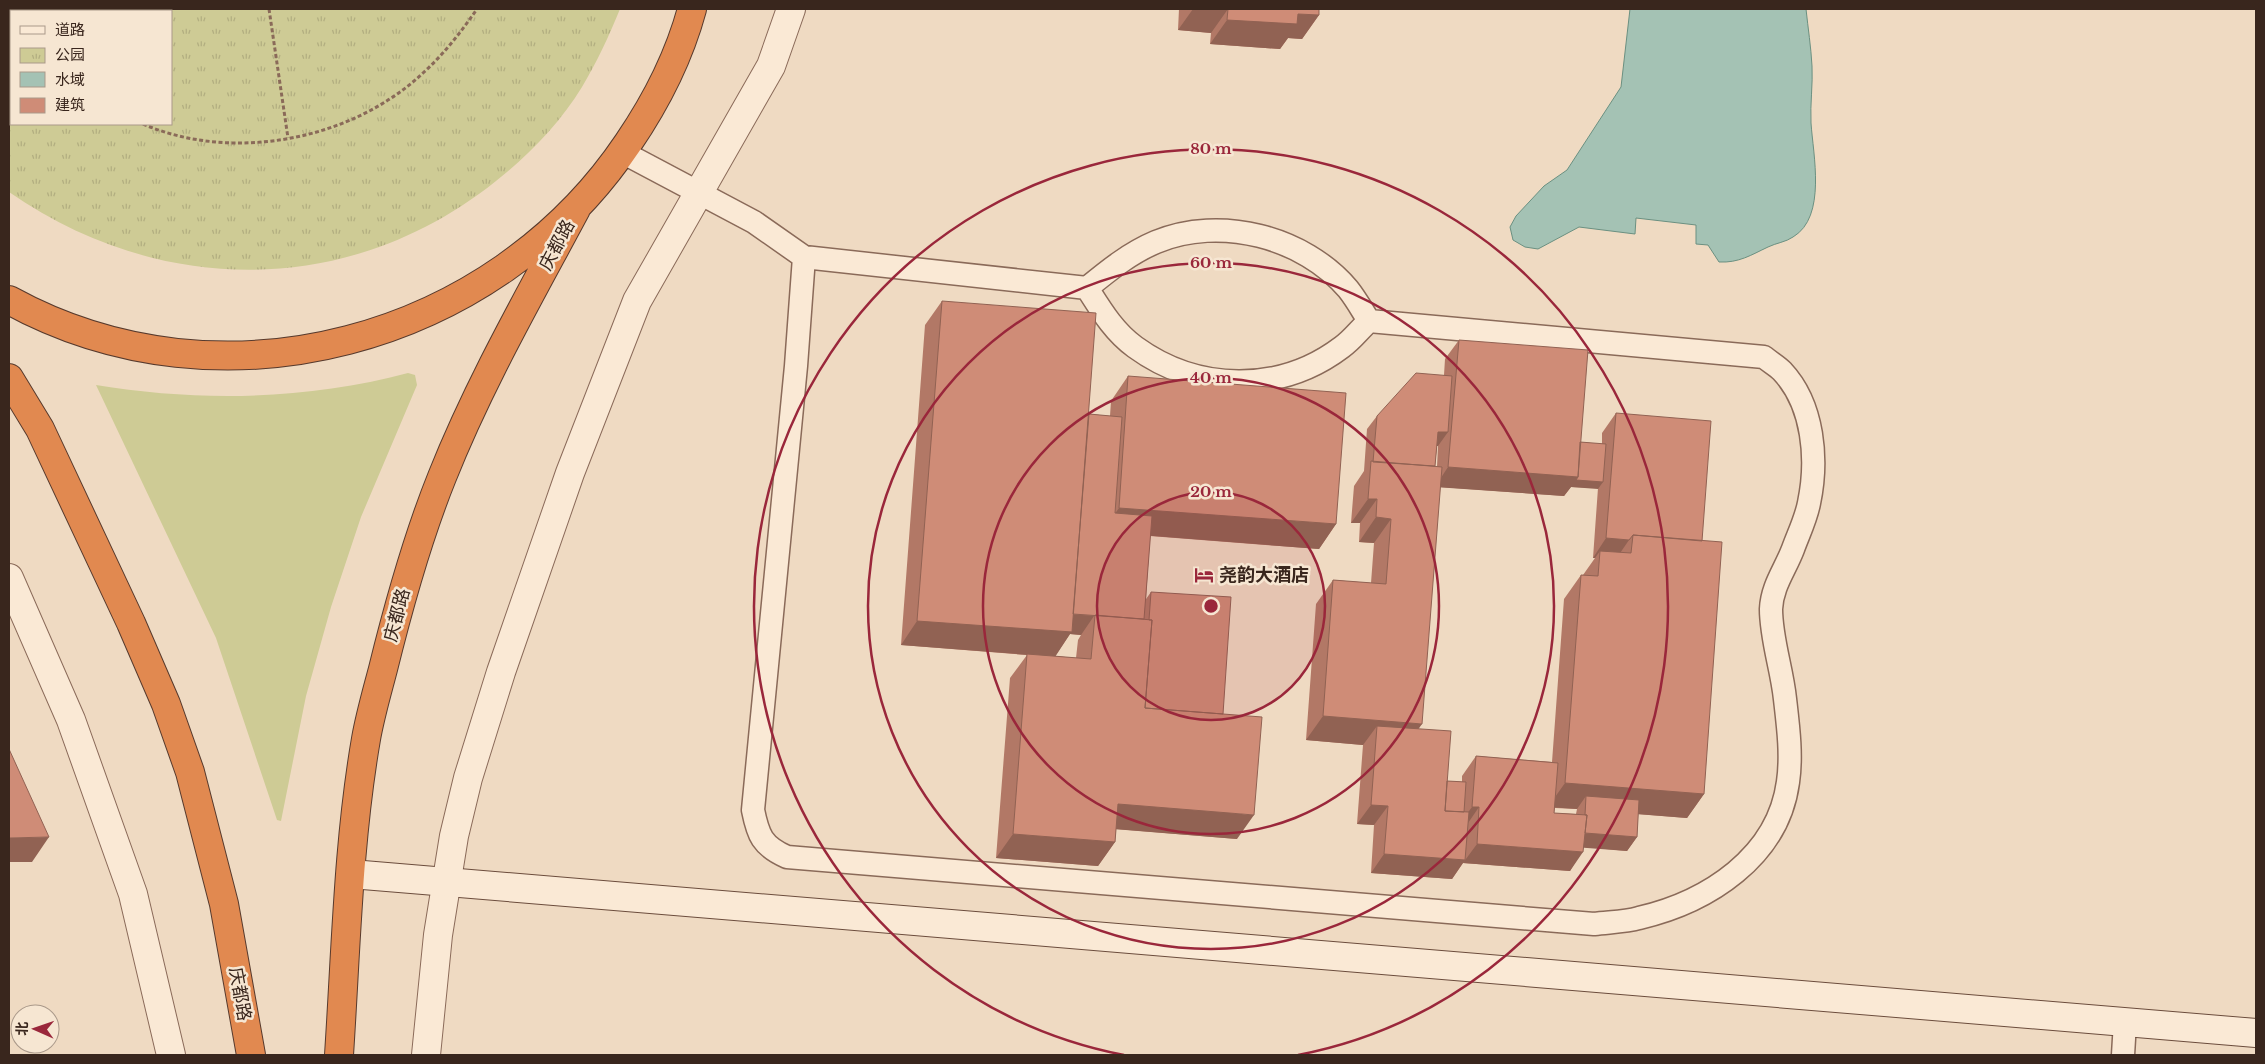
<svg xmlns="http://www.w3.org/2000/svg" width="2265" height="1064" font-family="'Libre Baskerville','Noto Sans SC',serif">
<defs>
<pattern id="park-tufts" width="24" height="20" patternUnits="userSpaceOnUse" patternTransform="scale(1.25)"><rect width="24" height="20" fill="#cecb95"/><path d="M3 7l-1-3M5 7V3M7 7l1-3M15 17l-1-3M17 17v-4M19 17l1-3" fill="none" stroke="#b2ae80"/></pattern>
</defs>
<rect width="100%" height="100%" fill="#efdac2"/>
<path fill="#cecb95" d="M408 373 415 375 417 385 361 517 331 607 306 696 281 821 277 820 216 638 96 385C199 402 307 400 408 373Z"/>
<path fill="url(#park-tufts)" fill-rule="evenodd" d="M9 9H620C609 36 597 62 582 87 560 123 529 155 496 181 350 298 160 297 9 192ZM11 11H171V124H11Z"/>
<path fill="#a4c2b4" stroke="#6b9081" d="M1630 9H1806C1808 28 1811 47 1812 66 1813 84 1810 104 1811 123 1813 154 1827 217 1793 237 1786 242 1776 243 1768 247 1751 255 1739 263 1719 262L1708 245 1696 244V225L1636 218 1635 234 1579 227 1538 249 1525 247 1513 240 1510 227 1516 216 1544 186 1567 170 1621 87Z"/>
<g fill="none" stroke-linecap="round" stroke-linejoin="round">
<g stroke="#8a6a59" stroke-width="25">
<path id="lane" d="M622 152 754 222 804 257 1087 288C1109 270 1130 253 1156 242 1220 215 1304 237 1348 289 1356 299 1362 310 1369 321
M804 257 796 366 753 810C758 835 762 846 787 857L1594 924C1609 922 1625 922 1639 918 1708 902 1778 857 1788 782 1792 755 1788 725 1785 699 1782 669 1771 639 1771 609 1772 586 1785 570 1793 549 1798 535 1806 519 1809 503 1818 460 1814 405 1782 371 1777 366 1770 362 1764 357L1369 321C1360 329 1352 340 1342 347 1280 394 1197 392 1135 347 1114 332 1101 310 1087 288
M2123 1055 2125 1022"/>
</g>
<g stroke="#8a6a59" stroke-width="30">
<path id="street" d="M9 578 71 720 133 894 171 1055
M426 1055 438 935 454 836 468 778 501 672 570 473 637 301 771 66 791 9"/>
</g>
<g stroke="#6b4c3c" stroke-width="30">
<path id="secondary" d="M351 874 2256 1033"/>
</g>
<g stroke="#573a2d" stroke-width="30">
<path id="highway" d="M9 300C222 417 494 342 628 143 656 102 679 57 692 9
M9 378 40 429 131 623 166 704 190 772 224 904 251 1055
M339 1055C346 950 348 843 366 739 370 716 377 692 383 669 399 604 417 539 442 477 479 384 529 297 576 209"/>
</g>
<path stroke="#8a6a59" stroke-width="3" stroke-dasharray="4 2.5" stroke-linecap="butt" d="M269 9 288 138
M65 11 68 9
M9 12 11 16
M143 124C233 163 352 140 423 73 444 54 461 32 477 9"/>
<use href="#lane" stroke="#fae9d5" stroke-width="22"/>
<use href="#street" stroke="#fae9d5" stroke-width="28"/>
<use href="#secondary" stroke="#fae9d5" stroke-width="28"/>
<use href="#highway" stroke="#e18950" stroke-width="28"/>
</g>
<path fill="#b27866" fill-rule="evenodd" d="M1179 9H1319V15L1302 39 1288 38 1280 49 1210 44 1211 33 1178 30Z
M942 301 1089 414 1110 416 1111 401 1128 376 1336 524 1319 549 1150 536 1146 599 1151 592 1223 714 1237 839 1116 829 1115 842 1098 866 996 858 1010 678 1027 655 901 645 925 325ZM1070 634 1081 635 1078 640 1076 658 1055 656Z
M1459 340 1580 442 1602 444V433L1616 413 1702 541 1704 794 1687 818 1638 814 1637 837 1627 851 1584 847 1570 871 1463 863 1452 879 1371 873 1374 825 1357 824 1363 745 1306 740 1316 604 1333 580 1371 583 1374 543 1359 542 1360 523H1351L1354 486 1364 471 1367 429 1377 416 1444 375 1445 359ZM1437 446H1438L1437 467 1435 466ZM1440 487 1564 496 1571 487 1598 488 1593 558H1595L1583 575H1581L1564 599 1552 762 1476 756 1462 776V782L1447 781 1418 729ZM1555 808 1577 809 1576 814 1554 813Z"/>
<path fill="#916253" d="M1193 9H1228L1211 33 1178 30Z
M1298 14 1319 15 1302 39 1288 38 1280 49 1210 44 1227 20Z
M1438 432H1448L1438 446 1428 445Z
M1448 467 1578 477 1603 482 1598 489 1571 487 1564 496 1435 487Z
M1368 499H1377L1360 523H1351Z
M1119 508 1336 524 1319 549 1102 532Z
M1376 517 1391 519 1374 543 1359 542Z
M1606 538 1629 540 1616 559 1600 551 1595 558H1593Z
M1070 614 1094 616 1081 635 1070 634 1055 657 901 645 917 621Z
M1323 716 1422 724 1405 748 1377 726 1363 745 1306 740Z
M1565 783 1704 794 1687 818 1585 810 1586 796 1577 809 1548 807Z
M1118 804 1254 815 1237 839 1101 828Z
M1371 805 1388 806 1374 825 1357 824Z
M1472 807H1479L1466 826H1458Z
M1583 833 1637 837 1627 851 1574 847Z
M1013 834 1115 842 1098 866 996 858Z
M49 837 32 862H9V838Z
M1477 844 1583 852 1570 871 1463 863Z
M1384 854 1465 860 1452 879 1371 873Z"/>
<path fill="#cf8c77" stroke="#916253" d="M1228 9H1319V15L1298 14 1297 24 1227 20Z
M942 301 1096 313 1072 632 917 621Z
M1459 340 1588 350 1578 477 1448 467Z
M1416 373 1452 376 1448 432H1438L1435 466 1373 462 1377 416Z
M1128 376 1346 393 1336 524 1119 508Z
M1616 413 1711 421 1702 541 1633 535 1629 540 1606 538Z
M1089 414 1122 417 1115 513 1152 516 1144 619 1073 614Z
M1580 442 1606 444 1603 482 1576 480 1578 477Z
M1371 461 1442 467 1422 724 1323 716 1333 580 1386 584 1391 519 1376 517 1377 499H1368Z
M1633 535 1722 542 1704 794 1565 783 1581 575 1598 576 1600 551 1631 553Z
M1151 592 1231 597 1223 714 1145 708 1152 620H1149Z
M1095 615 1152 620 1145 708 1262 717 1254 815 1118 804 1115 842 1013 834 1027 654 1091 659Z
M1377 726 1451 731 1445 811 1469 812 1465 860 1384 854 1388 806 1371 805Z
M9 749 49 837 9 838Z
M1476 756 1558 763 1554 813 1587 815 1583 852 1477 844 1479 807H1472Z
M1447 781 1466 782 1464 812 1445 811Z
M1586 796 1639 800 1637 837 1585 833 1587 815H1585Z"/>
<circle cx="1211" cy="606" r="114" fill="#9a273b" fill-opacity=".12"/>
<g fill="none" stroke="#9a273b" stroke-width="2.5">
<circle cx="1211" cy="606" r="114"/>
<circle cx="1211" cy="606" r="228"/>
<circle cx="1211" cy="606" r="343"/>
<path d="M1124 1055A457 457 0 1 1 1298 1055"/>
</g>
<defs>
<g id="hotel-bare" transform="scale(1.5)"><path d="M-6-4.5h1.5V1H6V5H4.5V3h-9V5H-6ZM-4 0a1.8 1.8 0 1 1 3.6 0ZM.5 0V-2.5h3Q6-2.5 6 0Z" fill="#9a273b" stroke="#f6e6d2" stroke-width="2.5" paint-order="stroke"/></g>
</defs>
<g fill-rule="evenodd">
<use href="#hotel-bare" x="1204" y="575"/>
</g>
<g text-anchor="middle" stroke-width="5" stroke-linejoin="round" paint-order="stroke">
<g font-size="18" fill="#39261d" stroke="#f6e6d2">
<text transform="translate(557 245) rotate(-62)" y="6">庆都路</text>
<text transform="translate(397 615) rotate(-75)" y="6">庆都路</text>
<text transform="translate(240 994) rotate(80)" y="6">庆都路</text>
</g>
<g font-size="18" font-weight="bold" fill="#39261d" stroke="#f6e6d2" text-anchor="start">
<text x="1219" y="581">尧韵大酒店</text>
</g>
</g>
<circle cx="1211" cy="606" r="8" fill="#9a273b" stroke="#f6e6d2" stroke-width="2.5"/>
<g font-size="15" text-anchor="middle" font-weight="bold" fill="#9a273b" stroke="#f6e6d2" stroke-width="5" stroke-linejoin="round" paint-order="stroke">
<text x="1211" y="154">80 m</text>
<text x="1211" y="268">60 m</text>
<text x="1211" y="383">40 m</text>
<text x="1211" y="497">20 m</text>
</g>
<rect width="2265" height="1064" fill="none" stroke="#39261d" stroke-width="20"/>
<rect x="10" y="10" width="162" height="115" fill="#f6e6d2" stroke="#aa998a"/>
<rect x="20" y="26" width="25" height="8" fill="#fae9d5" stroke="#aa998a"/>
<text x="55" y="35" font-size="15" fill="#39261d">道路</text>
<rect x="20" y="48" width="25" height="15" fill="url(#park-tufts)" stroke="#aa998a"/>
<text x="55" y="60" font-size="15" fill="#39261d">公园</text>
<rect x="20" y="72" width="25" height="15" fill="#a4c2b4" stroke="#aa998a"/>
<text x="55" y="85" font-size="15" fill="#39261d">水域</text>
<rect x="20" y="98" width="25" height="15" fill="#cf8c77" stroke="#aa998a"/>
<text x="55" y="110" font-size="15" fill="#39261d">建筑</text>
<g transform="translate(35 1029) rotate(272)"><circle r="24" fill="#f6e6d2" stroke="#aa998a"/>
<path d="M0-4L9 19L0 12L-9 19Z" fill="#9a273b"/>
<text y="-8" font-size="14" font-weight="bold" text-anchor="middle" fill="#39261d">北</text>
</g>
</svg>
